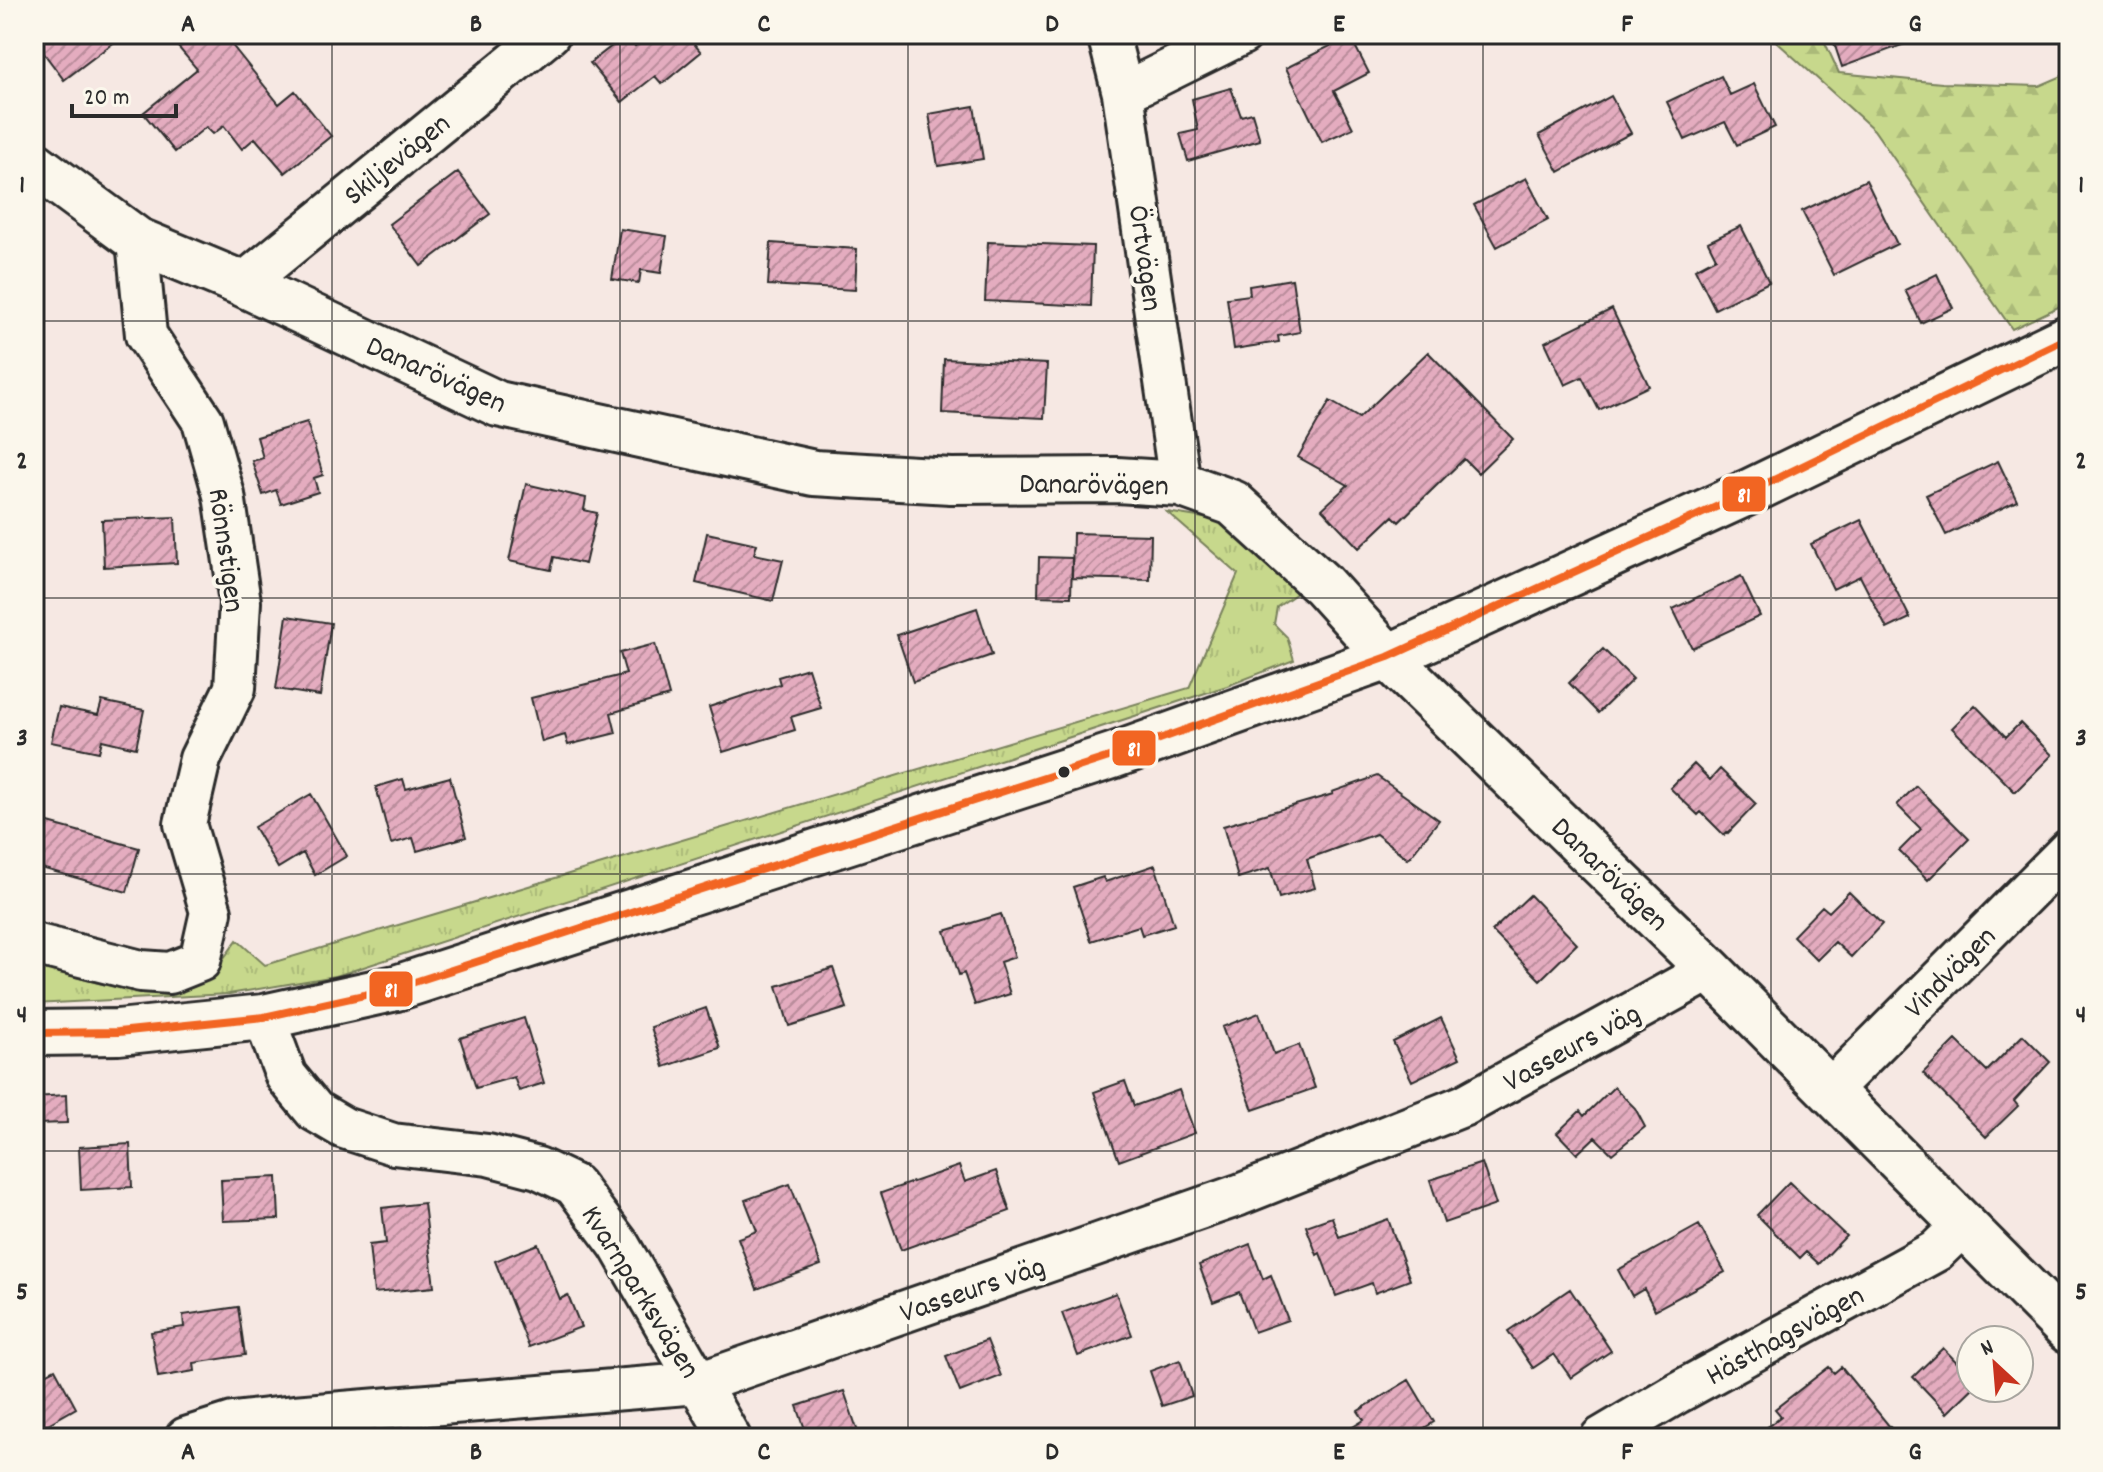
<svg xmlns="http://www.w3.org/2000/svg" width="2103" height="1472" font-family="Dekko,sans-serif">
<defs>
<pattern id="grass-tufts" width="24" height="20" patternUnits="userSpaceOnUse" patternTransform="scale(2)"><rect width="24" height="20" fill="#c7d88c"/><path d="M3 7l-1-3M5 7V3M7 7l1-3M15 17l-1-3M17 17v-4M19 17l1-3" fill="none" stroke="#abba79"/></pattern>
<pattern id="forest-firs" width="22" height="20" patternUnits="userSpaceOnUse" patternTransform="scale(2)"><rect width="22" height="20" fill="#c7d88c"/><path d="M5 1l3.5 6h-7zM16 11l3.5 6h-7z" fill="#abba79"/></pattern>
<pattern id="building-hatch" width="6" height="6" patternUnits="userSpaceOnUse" patternTransform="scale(2)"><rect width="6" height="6" fill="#e4acbf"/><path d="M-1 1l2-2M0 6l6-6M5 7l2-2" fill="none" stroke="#b98c9b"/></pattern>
</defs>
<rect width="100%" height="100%" fill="#f6e8e3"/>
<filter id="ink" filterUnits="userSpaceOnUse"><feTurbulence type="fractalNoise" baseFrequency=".0125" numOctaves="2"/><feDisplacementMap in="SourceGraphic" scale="16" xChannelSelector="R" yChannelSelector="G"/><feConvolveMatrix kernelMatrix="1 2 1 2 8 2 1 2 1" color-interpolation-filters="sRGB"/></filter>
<g filter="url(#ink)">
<path fill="url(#grass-tufts)" stroke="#79825c" stroke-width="2" d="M1167 512 1216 520 1283 567 1300 591 1277 607 1274 624 1287 637 1294 660 1227 686 336 976 229 994 34 1004V964C90 981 161 1010 213 969 223 962 230 949 237 940L265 965 1189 688 1238 574Z"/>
<path fill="url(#forest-firs)" stroke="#79825c" stroke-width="2" d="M1768 34H1821L1839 73 1942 83 2039 86 2069 73V302L2012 329 1874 130Z"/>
<path fill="url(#building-hatch)" stroke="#2b2b2b" stroke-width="2" d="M34 34H125L64 80 34 40Z
M167 34H223L279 104 295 91 331 136 285 173 255 138 242 149 224 126 213 134 206 127 175 152 143 113 197 69Z
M650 34H686L701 52 662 84 655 76 622 102 590 63 626 35 635 46Z
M1831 34H1923L1924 37 1842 67Z
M1350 36 1369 73 1334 91 1353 128 1322 142 1286 68Z
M1721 76 1730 95 1754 84 1775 127 1737 145 1725 122 1685 140 1667 102Z
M1231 88 1241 116 1252 113 1260 140 1188 161 1180 134 1198 130 1192 99Z
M1611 96 1631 133 1559 172 1539 135Z
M974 106 983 159 938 166 929 114Z
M458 172 490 214 421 266 389 224Z
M1526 178 1548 220 1497 247 1474 205Z
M1866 180 1897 244 1834 275 1802 211Z
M1741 226 1769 282 1715 309 1695 269 1716 258 1708 242Z
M620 229 667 236 661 273 641 270 639 283 612 279Z
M988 242 1093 246 1091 306 985 301Z
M771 243 857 249 855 290 768 285Z
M1937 274 1953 308 1921 323 1905 290Z
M1292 279 1300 332 1278 336 1279 342 1234 349 1227 298 1250 295 1249 286Z
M1612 309 1649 386 1599 410 1582 377 1565 385 1545 342Z
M1428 352 1513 439 1478 473 1464 459 1399 522 1393 516 1359 548 1322 509 1348 485 1298 457 1330 401 1359 418Z
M944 359 1047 364 1044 418 942 413Z
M307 422 323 475 314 478 318 492 281 504 276 490 263 495 252 461 263 458 257 437Z
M1998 461 2017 501 1946 535 1926 495Z
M526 484 586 498 584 510 597 513 585 564 554 557 551 570 509 561Z
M175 517 177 563 104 567 102 520Z
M1861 520 1910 618 1887 629 1860 576 1833 589 1811 544Z
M707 533 757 544 754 554 783 560 773 601 696 583Z
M1073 533 1151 535 1150 580 1072 578Z
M1039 557 1072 558 1071 597 1038 596Z
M1741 576 1760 616 1692 648 1673 609Z
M977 608 992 655 913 682 897 635Z
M287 616 331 623 320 696 276 689Z
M655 644 669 696 611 713 616 733 568 745 565 735 542 742 531 698 626 674 620 653Z
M1603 649 1633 679 1598 713 1569 683Z
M808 668 821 708 791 717 795 730 723 752 709 707 780 684 778 677Z
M102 701 144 710 136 748 102 740 99 752 51 742 59 707 98 715Z
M1975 705 2006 737 2020 723 2052 755 2015 792 1952 728Z
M1694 764 1710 780 1720 769 1756 804 1728 833 1727 832 1724 835 1701 812 1698 815 1670 788Z
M1377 776 1439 820 1408 859 1376 834 1307 859 1315 888 1279 898 1270 868 1238 878 1223 826 1333 794 1332 792Z
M450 777 466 837 417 851 413 838 391 844 376 787 403 779 406 789Z
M1916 786 1969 839 1928 880 1899 851 1921 829 1897 805Z
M311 794 347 856 315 875 303 853 278 868 254 827Z
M34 819 139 848 127 892 34 866Z
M1155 865 1174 925 1142 935 1139 926 1091 941 1073 887 1103 877 1105 882Z
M1849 892 1882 924 1851 957 1835 942 1817 960 1793 936 1822 906 1829 912Z
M1530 895 1577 944 1540 980 1492 931Z
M1001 914 1015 957 1000 962 1010 994 975 1005 964 973 959 975 945 931Z
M833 968 847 1008 789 1026 777 986Z
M706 1008 720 1048 664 1067 651 1027Z
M1259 1013 1274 1054 1299 1045 1315 1088 1253 1110 1222 1027Z
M524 1018 544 1083 519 1091 514 1077 476 1088 460 1038Z
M1441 1018 1460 1058 1412 1081 1393 1042Z
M2023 1035 2050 1062 2014 1101 2018 1106 1986 1137 1923 1073 1956 1040 1987 1071Z
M1125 1081 1134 1106 1179 1090 1195 1133 1119 1161 1094 1092Z
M1614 1087 1635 1108 1645 1127 1612 1154 1595 1137 1577 1154 1557 1133 1580 1111 1584 1116Z
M66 1095 67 1123 34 1124V1097Z
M130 1144 132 1187 81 1190 79 1147Z
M1482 1163 1496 1205 1444 1223 1430 1180Z
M959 1166 965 1182 996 1171 1010 1211 901 1250 881 1193Z
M277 1177 279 1219 223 1221 221 1180Z
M1789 1182 1846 1236 1819 1264 1806 1252 1800 1258 1757 1215Z
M790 1184 821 1265 757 1289 738 1238 757 1231 745 1200Z
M424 1203 434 1287 374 1293 369 1245 386 1243 382 1208Z
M1332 1217 1339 1237 1388 1219 1410 1280 1375 1293 1372 1283 1336 1296 1320 1253 1317 1255 1306 1226Z
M1699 1225 1725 1272 1655 1310 1644 1289 1632 1296 1618 1270Z
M538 1244 560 1299 568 1295 581 1327 529 1347 495 1261Z
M1250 1244 1263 1279 1271 1275 1288 1320 1254 1332 1239 1292 1213 1302 1199 1265Z
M1570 1289 1611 1351 1571 1378 1554 1354 1533 1368 1508 1331Z
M1116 1293 1132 1335 1078 1356 1062 1313Z
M238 1307 245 1355 194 1363 195 1371 158 1377 151 1332 184 1327 183 1315Z
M987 1340 1001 1376 960 1392 946 1356Z
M1943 1348 1971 1377 1973 1388 1947 1413 1913 1377Z
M1180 1360 1192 1396 1162 1406 1150 1371Z
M1829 1367 1834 1373 1841 1367 1899 1438H1754L1781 1416 1775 1409Z
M55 1369 76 1408 34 1432V1380Z
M1409 1380 1434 1422 1408 1438H1335L1364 1420 1358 1411Z
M844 1391 860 1438H808L797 1406Z"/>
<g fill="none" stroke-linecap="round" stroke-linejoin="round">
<g stroke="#2b2b2b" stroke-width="46">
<path id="minor" d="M1108 34 1123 93 1180 484
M1123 93 1242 34
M243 284 549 34
M34 944 141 971 170 973 200 961 211 912 185 824 200 759 235 688 240 602 224 495 203 421 146 335 137 240
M264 1017 286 1076 315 1111 344 1128 393 1144 488 1155 538 1168 574 1185 619 1245 730 1438
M1829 1091 2069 850
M186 1438 233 1423 294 1416 699 1383 1239 1195 1465 1105 1710 970
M1601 1438 1677 1393 1936 1251 1962 1226"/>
</g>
<g stroke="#2b2b2b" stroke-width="50">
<path id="tertiary" d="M34 164 137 240 243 284 498 404 814 473 951 481 1117 480 1180 484 1233 503 1323 585 1388 657 1710 970 2069 1331
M34 1033 118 1032 264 1017 396 988 1112 756 1388 657 1751 491 2069 337"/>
</g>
<use href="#minor" stroke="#fbf7ec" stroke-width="40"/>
<use href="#tertiary" stroke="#fbf7ec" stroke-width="44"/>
<g stroke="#fbf7ec" stroke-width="14">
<path id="bus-1" d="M34 1033 118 1032 264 1017 396 988 1112 756 1388 657 1751 491 2069 337"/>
</g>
<use href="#bus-1" stroke="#f26522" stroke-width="8"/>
</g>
</g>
<path fill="none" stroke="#2b2b2b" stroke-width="2" stroke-opacity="0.55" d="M332 34V1438M620 34V1438M908 34V1438M1195 34V1438M1483 34V1438M1771 34V1438M34 321H2069M34 598H2069M34 874H2069M34 1151H2069"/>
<circle fill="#2b2b2b" stroke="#fbf7ec" stroke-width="3" cx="1064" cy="772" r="7"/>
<g text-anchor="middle" stroke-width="8" stroke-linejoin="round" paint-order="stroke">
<g font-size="30" fill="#2b2b2b" stroke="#fbf7ec">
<text transform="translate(396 158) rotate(-39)" y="10">Skiljevägen</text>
<text transform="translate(1147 258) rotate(82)" y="10">Örtvägen</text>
<text transform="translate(437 373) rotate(24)" y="10">Danarövägen</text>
<text transform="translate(1094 483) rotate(1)" y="10">Danarövägen</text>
<text transform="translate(228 550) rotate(82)" y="10">Rönnstigen</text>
<text transform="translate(1611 873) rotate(44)" y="10">Danarövägen</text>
<text transform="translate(1949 971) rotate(-45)" y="10">Vindvägen</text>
<text transform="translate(1571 1046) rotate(-29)" y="10">Vasseurs väg</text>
<text transform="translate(972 1288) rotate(-19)" y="10">Vasseurs väg</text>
<text transform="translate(642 1291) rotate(58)" y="10">Kvarnparksvägen</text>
<text transform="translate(1784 1334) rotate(-29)" y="10">Hästhagsvägen</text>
</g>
</g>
<g stroke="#fbf7ec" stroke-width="3">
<rect x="1721" y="475" width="46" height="38" rx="8" fill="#f26522"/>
<rect x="1111" y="729" width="46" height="38" rx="8" fill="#f26522"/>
<rect x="368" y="970" width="46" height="38" rx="8" fill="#f26522"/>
</g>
<g font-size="22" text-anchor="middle" font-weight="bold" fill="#fff">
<text x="1744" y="502">81</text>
<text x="1134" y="756">81</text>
<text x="391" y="997">81</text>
</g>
<rect width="2103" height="1472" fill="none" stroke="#fbf7ec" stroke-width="88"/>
<g transform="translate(1995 1364) rotate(334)"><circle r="38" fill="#fbf7ec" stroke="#a8a59f" stroke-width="2"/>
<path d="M0-6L14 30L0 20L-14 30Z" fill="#c8321e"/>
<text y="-12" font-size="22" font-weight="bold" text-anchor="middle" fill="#2b2b2b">N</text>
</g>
<path d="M72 104v12h104v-12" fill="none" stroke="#2b2b2b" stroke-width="4"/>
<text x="84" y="104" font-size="24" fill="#2b2b2b" stroke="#fbf7ec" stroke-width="6" paint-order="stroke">20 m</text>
<rect x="44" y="44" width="2015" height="1384" fill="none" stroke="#2b2b2b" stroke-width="3"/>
<g font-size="26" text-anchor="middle" font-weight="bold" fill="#2b2b2b">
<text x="188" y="31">A</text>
<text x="476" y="31">B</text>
<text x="764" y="31">C</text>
<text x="1052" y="31">D</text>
<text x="1339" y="31">E</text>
<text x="1627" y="31">F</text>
<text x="1915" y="31">G</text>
<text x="22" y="192">1</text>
<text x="2081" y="192">1</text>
<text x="22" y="468">2</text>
<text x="2081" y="468">2</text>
<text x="22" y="745">3</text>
<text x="2081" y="745">3</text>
<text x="22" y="1022">4</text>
<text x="2081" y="1022">4</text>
<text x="22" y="1299">5</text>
<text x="2081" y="1299">5</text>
<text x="188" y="1459">A</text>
<text x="476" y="1459">B</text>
<text x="764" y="1459">C</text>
<text x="1052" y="1459">D</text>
<text x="1339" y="1459">E</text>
<text x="1627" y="1459">F</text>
<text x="1915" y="1459">G</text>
</g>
</svg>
